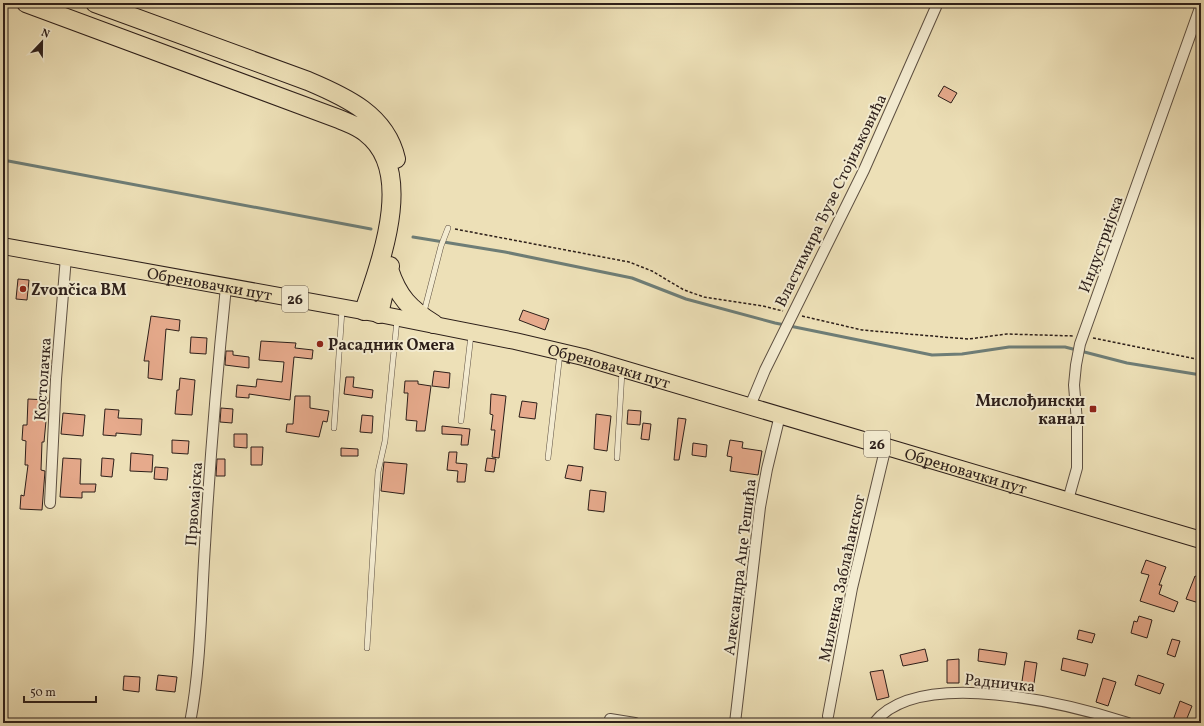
<svg xmlns="http://www.w3.org/2000/svg" width="1204" height="726" font-family="Vollkorn,serif">
<rect width="100%" height="100%" fill="#ede0b7"/>
<filter id="stains"><feTurbulence type="fractalNoise" baseFrequency=".005" numOctaves="4"/><feColorMatrix values="0 0 0 0 .2 0 0 0 0 .09 0 0 0 0 .02 0 0 0 .5 -.17"/></filter>
<radialGradient id="worn" r=".72"><stop offset=".6" stop-color="#630" stop-opacity="0"/><stop offset="1" stop-color="#630" stop-opacity=".3"/></radialGradient>
<g fill="none" stroke-linecap="round" stroke-linejoin="round">
<path stroke="#6e7d76" stroke-width="3" d="M3 160 371 229
M413 237 505 252 632 278 686 299 775 323 932 355 962 354 1009 347H1065L1127 363 1201 375"/>
</g>
<path fill="#e6aa8c" stroke="#2d1f1a" d="M944 86 957 93 951 103 938 96Z
M18 279 29 280 27 300 16 299Z
M523 310 549 319 545 330 519 320Z
M151 316 180 320 179 331 166 329 162 380 148 378 149 361H144Z
M191 337 207 338 206 354 190 353Z
M261 341 296 343 295 348 313 350 312 359 294 357 290 400 249 394V398L236 397 237 385 256 387 257 379 282 382 284 362 259 360Z
M226 351H233V355L249 357V368L225 365Z
M434 371 450 373 449 388 432 386Z
M346 377H354L353 387 373 390 372 398 344 394Z
M180 378 195 380 192 415 175 414 177 390H179Z
M405 381H418V384L431 386 425 431H416L417 421 406 420 408 393H404Z
M491 394 506 396 499 458 492 457 495 430H491L493 415 490 414Z
M295 396H310V408L329 411 327 422 323 421 319 437 286 432 287 424H293Z
M28 399 48 400 44 442H42L41 470 45 471 42 510 20 509 21 495 24 496 28 465H25L26 441 22 440 23 425H27Z
M522 401 537 403 535 419 519 417Z
M221 408 233 409 232 423 220 422Z
M105 409 119 410 118 418 142 419 141 435 116 433V436L103 435Z
M628 410 641 411 640 425 627 424Z
M63 413 85 415 83 436 61 434Z
M596 414 611 416 607 451 594 449Z
M362 415 373 416 372 433 360 432Z
M678 418 686 419 679 460H674Z
M643 423 651 424 649 440 641 439Z
M442 426 470 429 468 445H461L462 435 442 434Z
M234 434H247V448L234 447Z
M172 440 189 441 188 454 172 453Z
M730 440 743 442 742 448 762 451 758 475 730 471 732 457 727 456Z
M693 443 707 445 706 457 692 455Z
M251 447H263L262 465H251Z
M341 448 358 449V456H341Z
M449 452H457L456 463 467 464 465 482H457L458 471 447 470Z
M131 453 153 455 152 472 130 471Z
M63 458 81 459 80 484H96L95 492H82V498L60 497Z
M102 458 114 459 112 477 101 476Z
M487 458 496 459 494 472 485 471Z
M217 459H225V476H216Z
M384 462 407 464 404 494 381 491Z
M568 465 583 467 581 481 565 478Z
M155 467 168 468 167 480 154 479Z
M590 490 606 492 604 512 588 510Z
M1146 560 1166 567 1159 585H1162L1159 594 1178 602 1174 612 1140 601 1149 575 1141 573Z
M1195 576 1201 578V597L1199 603 1186 599Z
M1139 616 1152 620 1147 638 1131 633 1134 621 1137 622Z
M1079 630 1095 634 1092 643 1077 639Z
M1172 639 1180 641 1175 657 1167 654Z
M925 649 928 661 903 666 900 655Z
M979 649 1007 653 1005 665 978 661Z
M1063 658 1088 664 1085 676 1061 670Z
M959 659V683H947V660Z
M1025 661 1037 663 1033 690 1021 688Z
M883 670 889 697 877 700 870 672Z
M158 675 177 677 175 692 156 690Z
M1138 675 1164 684 1160 694 1135 685Z
M124 676 140 677 139 692 123 690Z
M1103 678 1116 682 1108 706 1096 702Z
M1180 701 1192 706 1185 723H1172Z"/>
<g fill="none" stroke-linecap="round" stroke-linejoin="round">
<g stroke="#5d4f41" stroke-width="6">
<path id="lane" d="M422 312 425 308 441 246 448 228
M461 421 471 335
M334 428 342 310
M548 458 560 353
M617 458 622 371
M367 648 378 472 385 441 397 320"/>
</g>
<g stroke="#5d4f41" stroke-width="12">
<path id="street" d="M750 406 765 370 864 170 936 7
M1068 500 1077 468V422L1074 385 1076 365 1080 344 1201 5
M50 503 56 379 66 257
M828 716 852 588 886 446
M190 723C201 665 201 604 205 545 210 459 217 373 226 287
M610 723V719L635 723
M735 723 760 507 767 469 780 415
M874 723C919 666 1069 704 1128 723"/>
</g>
<g stroke="#2d1f1a" stroke-width="18">
<g id="primary">
<path id="s1" d="M3 246 379 314 515 341 583 357 1201 540"/>
</g>
</g>
<g stroke="#2d1f1a" stroke-width="20">
<path id="highway" d="M26 3 339 119C348 123 358 126 366 133 416 171 380 263 364 311
M95 3 308 81C346 97 386 115 396 159
M389 269C398 297 410 309 434 324
M379 314 390 266"/>
</g>
<path stroke="#2d1f1a" stroke-width="1.5" stroke-dasharray="3 2" stroke-linecap="butt" d="M455 229 629 262 652 271 684 290 704 297 763 306 783 311
M802 316 862 330 955 338 969 339 1007 334 1074 336
M1093 338 1201 360"/>
<use href="#lane" stroke="#f3ebd0" stroke-width="5"/>
<use href="#street" stroke="#f3ebd0" stroke-width="10"/>
<use href="#primary" stroke="#ede0b7" stroke-width="16"/>
<use href="#highway" stroke="#ede0b7" stroke-width="18"/>
</g>
<g fill="#8f2418" stroke="#f3ebd0" stroke-width="1.5">
<circle cx="23" cy="289" r="4"/>
<circle cx="320" cy="344" r="4"/>
<rect x="1089" y="405" width="8" height="8" rx="2"/>
</g>
<g text-anchor="middle" stroke-width="4" stroke-linejoin="round" paint-order="stroke">
<g fill="#f3ebd0" stroke="#685c51" stroke-width="1">
<rect x="282" y="286" width="26" height="26" rx="3"/>
<rect x="864" y="431" width="26" height="26" rx="3"/>
</g>
<g font-size="15" font-weight="bold" fill="#2d1f1a">
<text x="295" y="304">26</text>
<text x="877" y="449">26</text>
</g>
<g font-size="16" fill="#2d1f1a" stroke="#f3ebd0">
<text transform="translate(830 200) rotate(-64)" y="6">Властимира Ђузе Стојиљковића</text>
<text transform="translate(1100 244) rotate(-70)" y="6">Индустријска</text>
<text dy="6" stroke="none"><textPath href="#s1" startOffset="210">Обреновачки пут</textPath></text>
<text dy="6" stroke="none"><textPath href="#s1" startOffset="618">Обреновачки пут</textPath></text>
<text transform="translate(42 379) rotate(-86)" y="6">Костолачка</text>
<text dy="6" stroke="none"><textPath href="#s1" startOffset="990">Обреновачки пут</textPath></text>
<text transform="translate(193 504) rotate(-86)" y="6">Првомајска</text>
<text transform="translate(739 567) rotate(-83)" y="6">Александра Аце Тешића</text>
<text transform="translate(841 578) rotate(-78)" y="6">Миленка Заблаћанског</text>
<text transform="translate(1000 682) rotate(6)" y="6">Радничка</text>
</g>
<g font-size="16" font-weight="bold" fill="#2d1f1a" stroke="#f3ebd0" text-anchor="start">
<text x="31" y="295">Zvončica BM</text>
<text x="328" y="350">Расадник Омега</text>
<text x="1085" y="406" text-anchor="end">Мислођински<tspan x="1085" dy="18">канал</tspan></text>
</g>
</g>
<rect width="1204" height="726" fill="none" stroke="#ede0b7" stroke-width="16"/>
<rect x="4" y="4" width="1196" height="718" fill="none" stroke="#2d1f1a" stroke-width="2"/>
<rect x="8" y="8" width="1188" height="710" fill="none" stroke="#2d1f1a"/>
<g transform="translate(42 42) rotate(22)" stroke="#f3ebd0" stroke-width="3" paint-order="stroke">
<path d="M0-3L7 15L0 10L-7 15Z" fill="#2d1f1a"/>
<text y="-6" font-size="11" font-weight="bold" text-anchor="middle" fill="#2d1f1a">N</text>
</g>
<path d="M24 696v6h72v-6" fill="none" stroke="#2d1f1a" stroke-width="2"/>
<text x="30" y="696" font-size="12" fill="#2d1f1a" stroke="#f3ebd0" stroke-width="3" paint-order="stroke">50 m</text>
<rect width="100%" height="100%" filter="url(#stains)"/>
<rect width="100%" height="100%" fill="url(#worn)"/>
</svg>
